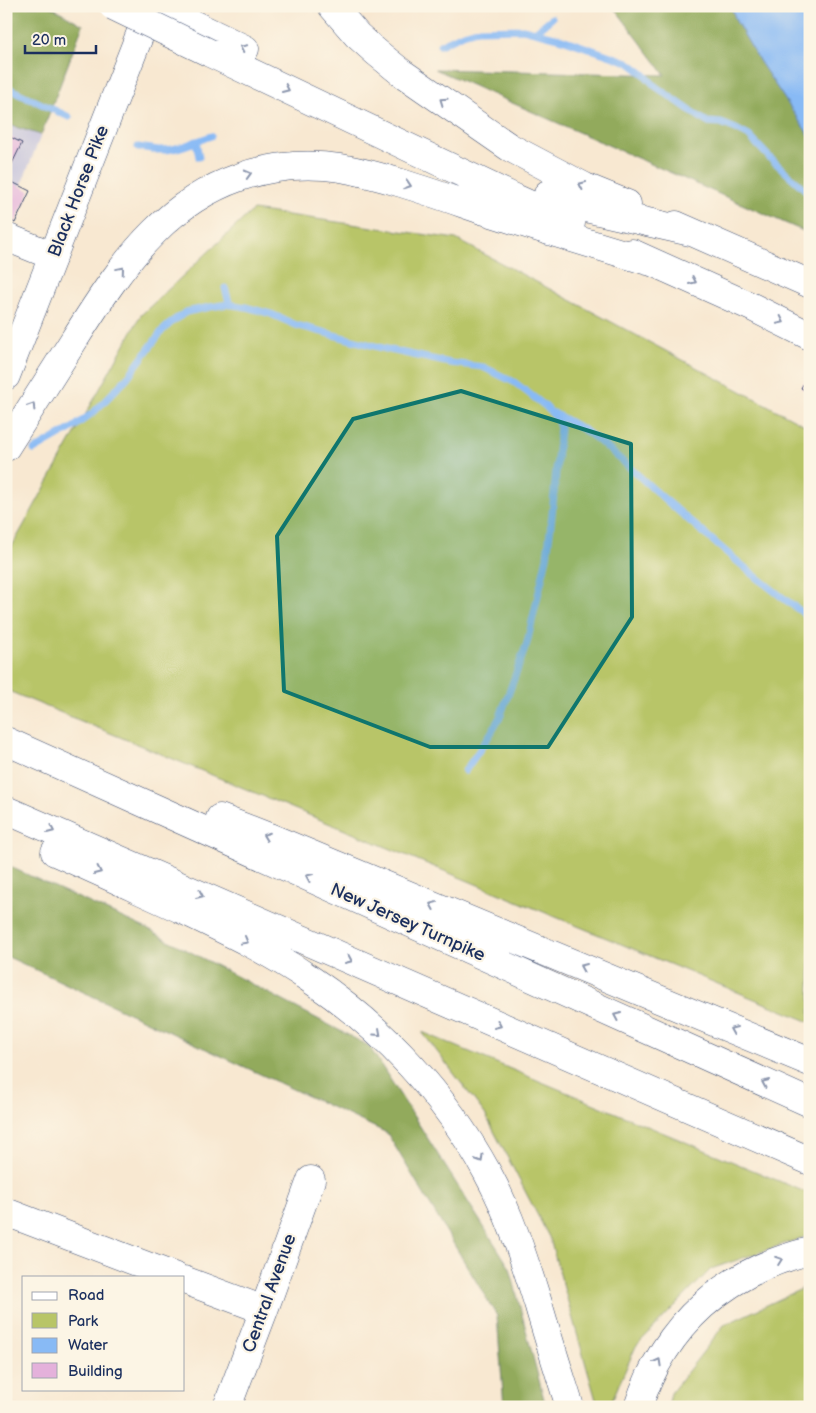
<svg xmlns="http://www.w3.org/2000/svg" width="816" height="1413" font-family="'Balsamiq Sans',sans-serif">
<rect width="100%" height="100%" fill="#fcf5e5"/>
<filter id="ink" filterUnits="userSpaceOnUse"><feTurbulence type="fractalNoise" baseFrequency=".02" numOctaves="2"/><feDisplacementMap in="SourceGraphic" scale="10" xChannelSelector="R" yChannelSelector="G"/><feConvolveMatrix kernelMatrix="1 2 1 2 8 2 1 2 1" color-interpolation-filters="sRGB"/></filter>
<filter id="wash" filterUnits="userSpaceOnUse"><feTurbulence type="fractalNoise" baseFrequency=".0096" numOctaves="4" result="noise"/><feDisplacementMap in="SourceGraphic" scale="20" xChannelSelector="R" yChannelSelector="G"/><feGaussianBlur stdDeviation="1.12" result="paint"/><feColorMatrix in="noise" values="0 0 0 0 0 0 0 0 0 0 0 0 0 0 0 0 0 1.4 0 .05"/><feComposite in="paint" operator="in"/></filter>
<g filter="url(#wash)">
<rect width="100%" height="100%" fill="#f8e8d1"/>
<path fill="#c2c1dc" d="M6 124 41 135 6 223Z"/>
<path fill="#b8c567" stroke="#6a7a62" d="M253 210 456 239 810 428V1022L6 690V557L141 315Z
M422 1032 810 1194V1235L711 1269 636 1346 609 1407H598L550 1239 485 1114Z
M810 1285V1407H668L671 1393 724 1325Z"/>
<path fill="#92aa5c" stroke="#566c5d" d="M6 6H50L83 25 41 135 6 124Z
M613 6H810V234L435 69 665 75Z
M6 865 145 928 369 1046 510 1268 546 1407H504L497 1316 387 1133 6 956Z"/>
<path fill="#88baf5" stroke="#5274aa" d="M731 6H810V137L760 62 736 21Z"/>
<g fill="none" stroke-linecap="round" stroke-linejoin="round">
<path stroke="#88baf5" stroke-width="7" d="M535 32 552 18
M440 45 463 34 477 30 523 29 559 38 628 62 644 74 655 86 698 116 707 122 721 123 736 129 749 136 769 157 810 194
M6 87 69 117
M196 141 199 157
M138 147C145 148 152 149 158 150 176 151 194 142 211 136
M225 288 230 305
M554 413C564 419 576 425 587 432 616 453 641 479 668 502 714 542 760 582 810 618
M34 450 74 427 95 411 127 378 162 331 173 321 186 312 210 307 228 304 246 307 271 314 296 325 390 350 450 363 483 367 514 382 545 406 557 419 560 428 552 515 547 557 527 643 500 717 491 733 465 771"/>
</g>
<g id="blocks">
<path fill="#e4b1db" d="M6 135 22 143 6 176Z
M6 179 30 191 15 223 6 218Z
M810 372V393L801 388Z"/>
</g>
</g>
<g filter="url(#ink)">
<use href="#blocks" fill-opacity="0" stroke="#3c4b6f" stroke-width="1"/>
<g fill="none" stroke-linecap="round" stroke-linejoin="round">
<g stroke="#3c4b6f" stroke-width="29">
<path id="minor" d="M6 237 53 256
M6 1212 176 1277
M184 1280 264 1310
M227 1407 264 1310 311 1180"/>
</g>
<g stroke="#3c4b6f" stroke-width="29">
<path id="major" d="M6 376 151 6"/>
</g>
<g stroke="#3c4b6f" stroke-width="29">
<path id="highway" d="M155 6 245 49
M332 6 357 35 376 52 402 73 509 147 585 187 627 204
M210 53 515 198 571 223
M548 194 577 206 691 232
M676 225 810 284
M632 253 752 307 810 336
M6 447C29 411 51 376 74 340 98 302 122 264 154 232 203 182 271 157 341 168 390 177 438 195 485 211 539 228 594 245 648 261
M6 741 810 1103
M6 810 810 1161
M220 818 269 837 810 1062
M55 852C98 871 141 891 183 910 227 931 271 952 310 979 383 1028 445 1095 487 1172 510 1214 524 1259 538 1303 548 1338 559 1372 570 1407
M638 1407C665 1324 726 1271 810 1251"/>
</g>
<use href="#minor" stroke="#fff" stroke-width="28"/>
<use href="#major" stroke="#fff" stroke-width="28"/>
<use href="#highway" stroke="#fff" stroke-width="28"/>
<g stroke="#3c4b6f" stroke-width="29" stroke-linecap="butt">
<path id="highway-bridge" d="M113 6 210 53"/>
</g>
<use href="#highway-bridge" stroke="#fff" stroke-width="28"/>
</g>
<defs><path id="oneway-chevron" d="M-2-3.5L2.5 0L-2 3.5" fill="none" stroke-width="1.6" stroke-linecap="round" stroke-linejoin="round" transform="scale(1.25)"/></defs>
<g stroke="#8d97ae">
<use href="#oneway-chevron" transform="translate(243 48) rotate(-154)"/>
<use href="#oneway-chevron" transform="translate(286 89) rotate(25)"/>
<use href="#oneway-chevron" transform="translate(443 101) rotate(-145)"/>
<use href="#oneway-chevron" transform="translate(248 174) rotate(-16)"/>
<use href="#oneway-chevron" transform="translate(408 185) rotate(18)"/>
<use href="#oneway-chevron" transform="translate(582 185) rotate(-155)"/>
<use href="#oneway-chevron" transform="translate(121 270) rotate(-50)"/>
<use href="#oneway-chevron" transform="translate(693 281) rotate(24)"/>
<use href="#oneway-chevron" transform="translate(781 321) rotate(26)"/>
<use href="#oneway-chevron" transform="translate(32 406) rotate(-58)"/>
<use href="#oneway-chevron" transform="translate(51 830) rotate(24)"/>
<use href="#oneway-chevron" transform="translate(266 836) rotate(-159)"/>
<use href="#oneway-chevron" transform="translate(98 871) rotate(25)"/>
<use href="#oneway-chevron" transform="translate(309 877) rotate(-156)"/>
<use href="#oneway-chevron" transform="translate(200 895) rotate(24)"/>
<use href="#oneway-chevron" transform="translate(433 905) rotate(-157)"/>
<use href="#oneway-chevron" transform="translate(245 941) rotate(29)"/>
<use href="#oneway-chevron" transform="translate(349 960) rotate(24)"/>
<use href="#oneway-chevron" transform="translate(583 967) rotate(-157)"/>
<use href="#oneway-chevron" transform="translate(617 1016) rotate(-156)"/>
<use href="#oneway-chevron" transform="translate(498 1025) rotate(24)"/>
<use href="#oneway-chevron" transform="translate(733 1030) rotate(-157)"/>
<use href="#oneway-chevron" transform="translate(378 1033) rotate(42)"/>
<use href="#oneway-chevron" transform="translate(765 1083) rotate(-156)"/>
<use href="#oneway-chevron" transform="translate(480 1159) rotate(59)"/>
<use href="#oneway-chevron" transform="translate(779 1260) rotate(-20)"/>
<use href="#oneway-chevron" transform="translate(658 1362) rotate(-61)"/>
</g>
</g>
<path fill="#0f766e" fill-opacity="0.2" stroke="#0f766e" stroke-width="4" stroke-linejoin="round" d="M461 391 631 444 632 617 548 747H430L284 691 277 536 353 419Z"/>
<g text-anchor="middle" stroke-width="4.5" stroke-linejoin="round" paint-order="stroke">
<g font-size="18" fill="#1b2f5e" stroke="#fcf5e5">
<text transform="translate(78 191) rotate(-69)" y="6">Black Horse Pike</text>
<text transform="translate(408 922) rotate(24)" y="6">New Jersey Turnpike</text>
<text transform="translate(269 1293) rotate(-70)" y="6">Central Avenue</text>
</g>
</g>
<rect width="816" height="1413" fill="none" stroke="#fcf5e5" stroke-width="25"/>
<rect x="22" y="1276" width="162" height="115" fill="#fcf5e5" stroke="#a2a6af"/>
<rect x="32" y="1292" width="25" height="8" fill="#ffffff" stroke="#a2a6af"/>
<text x="68" y="1300" font-size="15" fill="#1b2f5e">Road</text>
<rect x="32" y="1313" width="25" height="15" fill="#b8c567" stroke="#a2a6af"/>
<text x="68" y="1326" font-size="15" fill="#1b2f5e">Park</text>
<rect x="32" y="1338" width="25" height="15" fill="#88baf5" stroke="#a2a6af"/>
<text x="68" y="1350" font-size="15" fill="#1b2f5e">Water</text>
<rect x="32" y="1363" width="25" height="15" fill="#e4b1db" stroke="#a2a6af"/>
<text x="68" y="1376" font-size="15" fill="#1b2f5e">Building</text>
<path d="M25 45v8h71v-8" fill="none" stroke="#1b2f5e" stroke-width="2.5"/>
<text x="32" y="45" font-size="15" fill="#1b2f5e" stroke="#fcf5e5" stroke-width="4" paint-order="stroke">20 m</text>
</svg>
